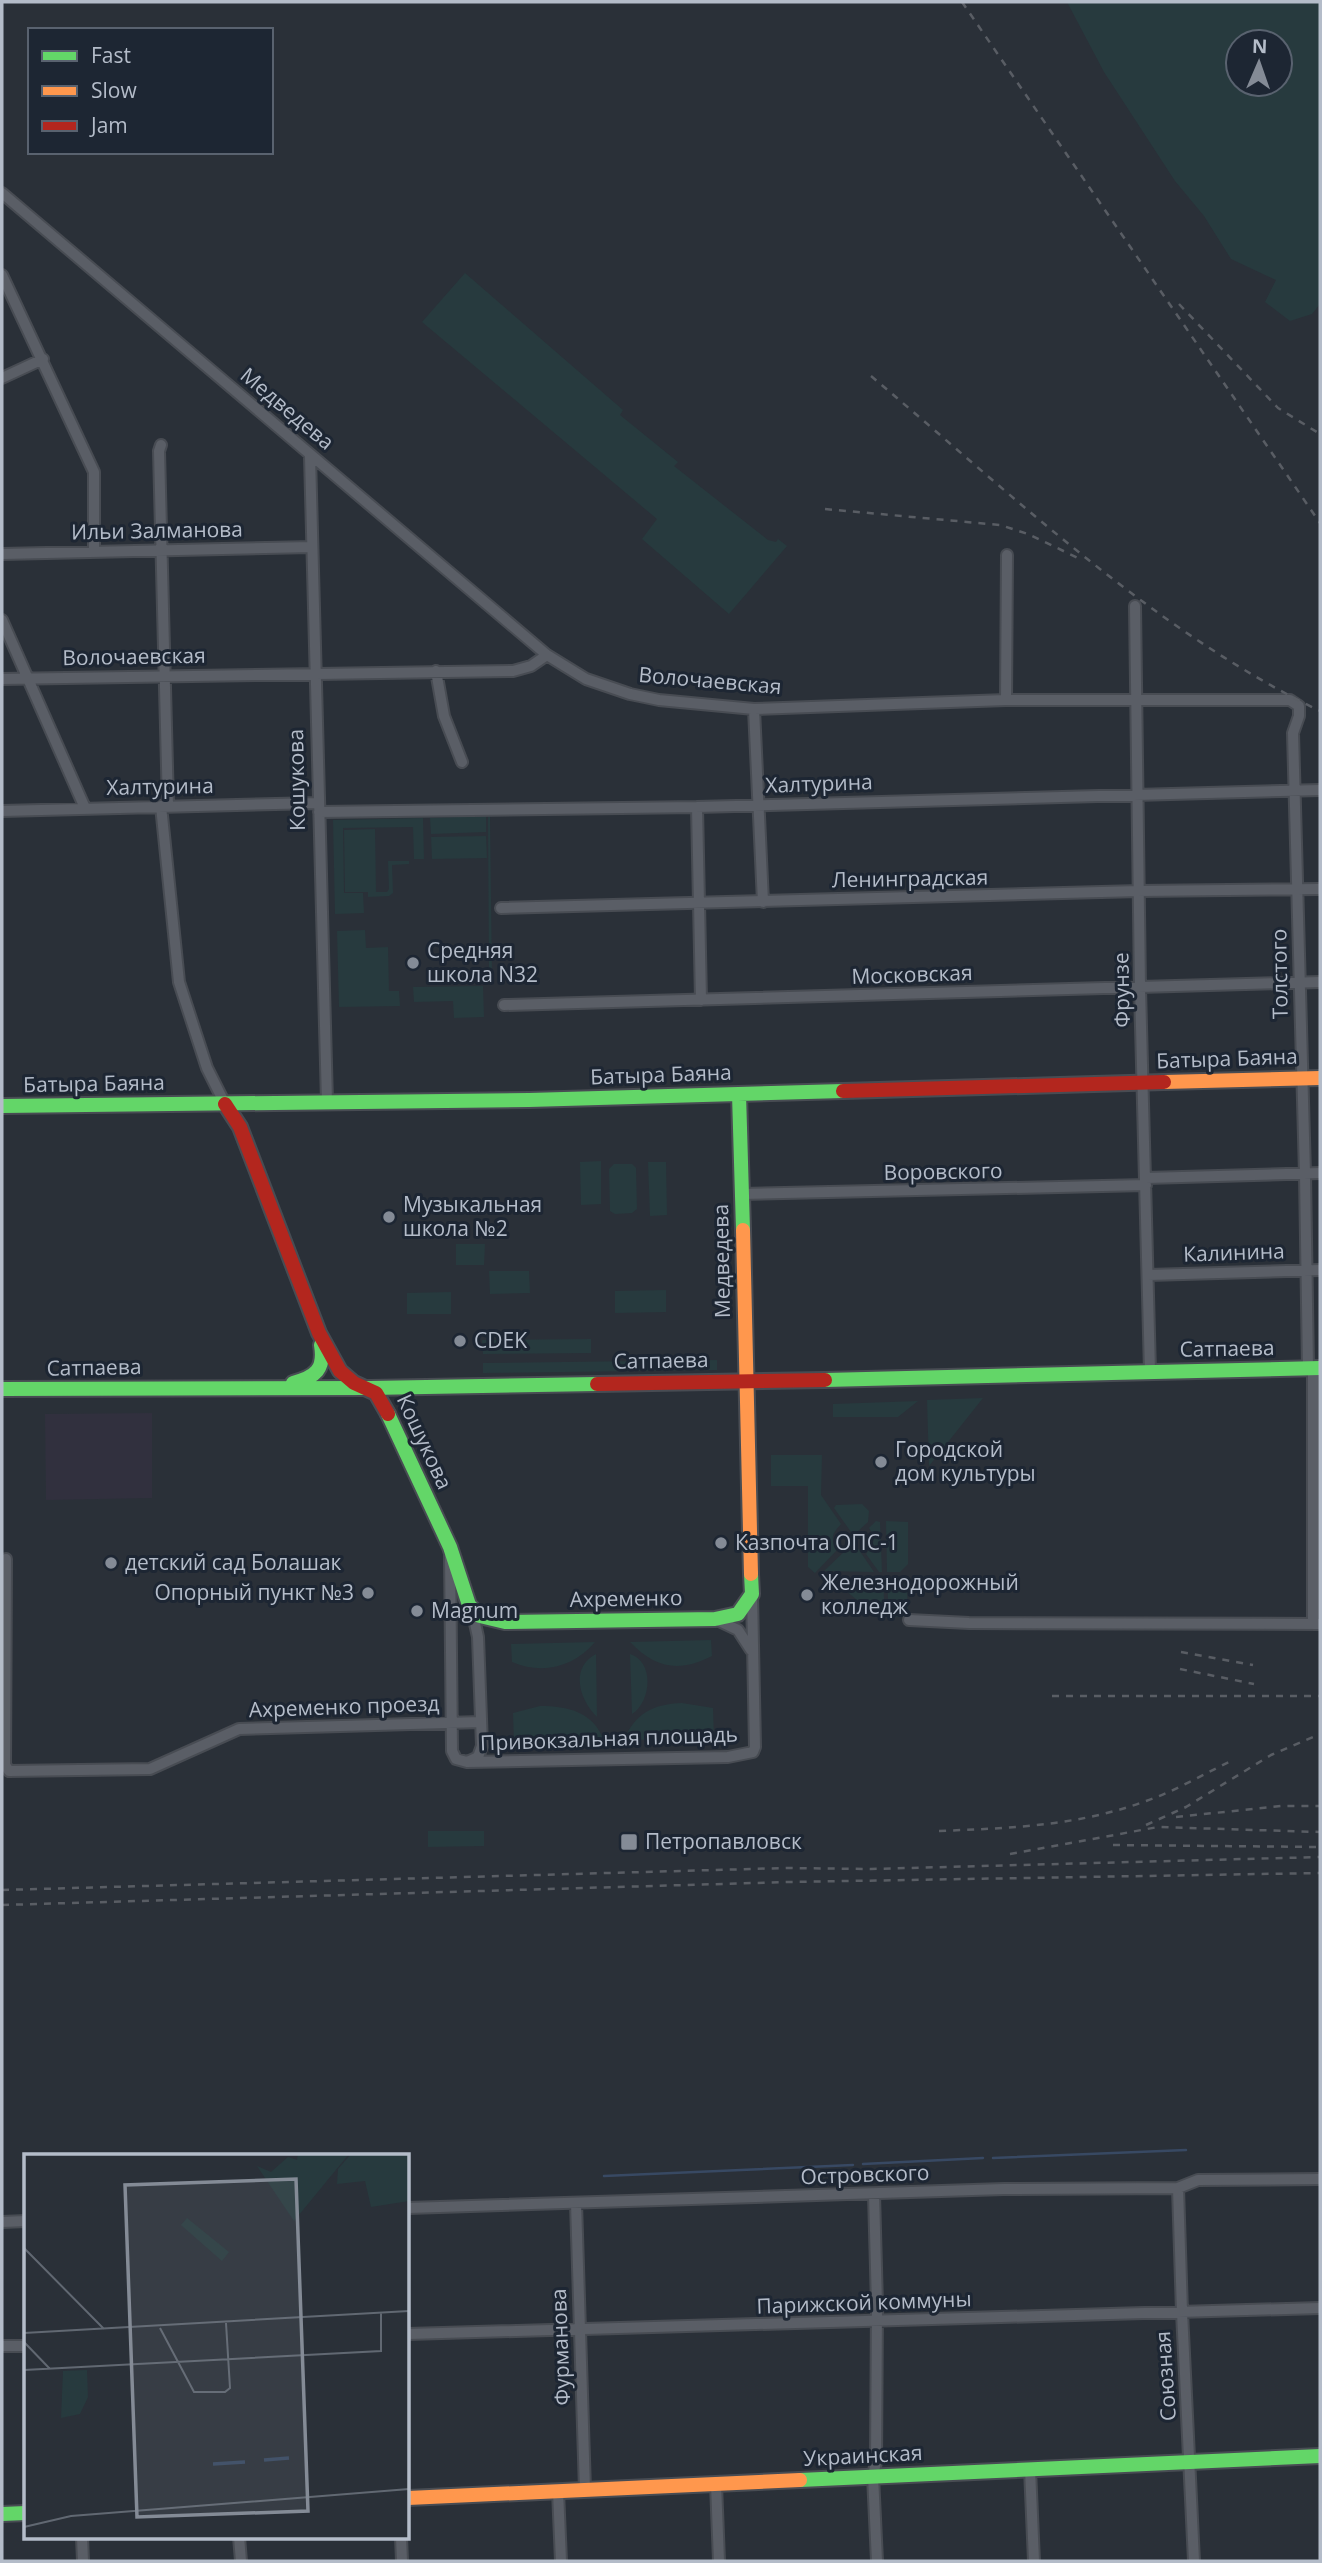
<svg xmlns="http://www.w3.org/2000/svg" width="1322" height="2563" font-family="'Open Sans',sans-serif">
<rect width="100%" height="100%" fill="#2a3038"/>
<path fill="#31303e" d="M152 1413V1498L46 1500 45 1414Z"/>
<path fill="#273a3e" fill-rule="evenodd" d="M1067 2H1320V304L1312 314 1290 321 1265 302 1276 280 1231 259 1204 216 1175 181 1104 72ZM1238 42H1280V84H1238Z
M465 273 623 410 620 415 678 462 674 466 768 540 776 542 778 539 787 546 729 614 642 539 657 519 422 322Z
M486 816V832L431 834 430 818Z
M488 816 490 817 492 977H489Z
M423 818 424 859H414L413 827 343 828 344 893H363L364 913 335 914 333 820Z
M375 829 376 892H387L389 889 388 861H409V864L392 865 393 893 389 896 368 897V892H345L344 830Z
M486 836 487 858 432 859 431 837Z
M365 930 366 948 388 947 389 991H399L400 1006 339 1007 337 931Z
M483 986 484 1017 454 1018 453 1001 414 1002 413 987Z
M601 1161V1204L581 1205 580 1162Z
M648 1162H666L667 1215 650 1216Z
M614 1164H632L636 1168 637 1209 632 1213 615 1214 610 1211 609 1169Z
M456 1244H485L484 1265H456Z
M489 1271H529L530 1293 490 1294Z
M666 1290V1312L615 1313V1291Z
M451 1292V1314H407V1293Z
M591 1339V1353L483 1354 482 1340Z
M717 1360V1370L483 1373V1363Z
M983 1398 929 1466 927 1400Z
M918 1401 898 1417H833V1404Z
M771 1455H822L821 1495 841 1524C832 1534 830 1538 837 1550L815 1573 808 1567V1486H771Z
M862 1504 869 1511 868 1522 857 1532H851L834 1508 836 1505Z
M876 1521 880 1522 882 1572H879L866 1554C874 1543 877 1539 869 1528Z
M886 1521 908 1522V1564L900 1572H887Z
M849 1547H857L874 1572 824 1571Z
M883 1580 885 1617H877L838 1584V1581Z
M887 1580H901L907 1586 908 1617H889Z
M711 1640 712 1656C679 1673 655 1668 630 1642Z
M595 1642C574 1667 543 1675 512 1662L511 1644Z
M596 1654 597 1717C580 1701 569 1668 596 1654Z
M630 1654C655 1662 651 1702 632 1714Z
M682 1703 713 1708 714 1739 624 1740C635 1713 654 1704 682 1703Z
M540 1706C568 1706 594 1712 604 1741L514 1744 513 1713Z
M428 1831H484V1846L428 1847Z"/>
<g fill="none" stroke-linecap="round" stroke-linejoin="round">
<path stroke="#384963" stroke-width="2.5" d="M993 2158 1186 2150
M863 2164 983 2158
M604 2176 853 2165"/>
<g stroke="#484c53" stroke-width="14">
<path id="street" d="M2 193 547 655
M2 275 94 472V551
M2 378 43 359
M161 445 159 451 168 806
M310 456 327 1102
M2 554 312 547
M1135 606 1140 988 1150 1372
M2 620 85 808
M436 671 444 716 462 762
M2 679 513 671 531 666 547 655 586 679 630 694 659 700 754 709 1006 700H1290L1299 706V716L1293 733 1305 1174 1308 1368
M1006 700 1007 555
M754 709 763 902
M161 806 179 982 207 1068 225 1104
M697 807 701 1000
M2 811 318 803
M319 812 697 807 1320 790
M501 908 1139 891 1320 889
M504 1005 1320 982
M1146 1178 1320 1173
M741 1194 1146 1185
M1148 1275 1320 1270
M450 1553 452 1751 456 1759 467 1762 478 1757 482 1746 478 1637 472 1610
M6 1559 5 1765 9 1771 150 1769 239 1729 481 1722
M715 1619 738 1630 751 1650
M909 1620 969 1623 1320 1624
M1313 1624V1368
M467 1762 728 1757 753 1752 755 1747 752 1594
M1178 2188 1182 2312 1194 2561
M874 2194 877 2305 876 2462 873 2476 877 2561
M576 2203 585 2490
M408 2208 1004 2189 1178 2188 1198 2180 1320 2179
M2 2222 26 2221
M408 2334 1320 2308
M2 2346H26
M1030 2469 1034 2561
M716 2484 719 2561
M558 2491 561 2561
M82 2537 83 2561
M239 2537 241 2561
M401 2537 402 2561"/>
</g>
<g stroke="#484c53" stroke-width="18">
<path id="fast" d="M739 1094 743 1230
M2 1106 529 1100 843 1091
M825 1380 1320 1368
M293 1383C316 1377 325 1369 321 1345
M2 1389 370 1388 597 1384
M388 1414 450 1547 469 1605 480 1616 505 1622 715 1619 738 1614 752 1594 751 1574
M800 2480 1320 2456
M2 2514 26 2513"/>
</g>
<g stroke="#484c53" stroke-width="18">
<path id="slow" d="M1164 1082 1320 1078
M743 1230 751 1574
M408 2498 800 2480"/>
</g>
<g stroke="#484c53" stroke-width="18">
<path id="jam" d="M843 1091 1164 1082
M225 1104 240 1127 319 1333 340 1371 354 1383 376 1393 388 1414
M597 1384 825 1380"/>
</g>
<use href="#street" stroke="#5a5e66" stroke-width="10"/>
<use href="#fast" stroke="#63d668" stroke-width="14"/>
<use href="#slow" stroke="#ff974d" stroke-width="14"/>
<use href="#jam" stroke="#b3261e" stroke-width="14"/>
<path stroke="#595d64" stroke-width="2.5" stroke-dasharray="7 7" stroke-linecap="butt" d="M962 2 1320 523
M1179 304 1278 408 1320 434
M871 376C1014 496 1151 629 1320 711
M825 509 1000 525 1028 534 1078 558
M1181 1652 1253 1665
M1180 1669 1254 1684
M1052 1696H1320
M1176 1817 1281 1806H1320
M1146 1825 1186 1807 1271 1755 1320 1734
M939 1831C1011 1828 1078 1826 1146 1801 1175 1791 1202 1775 1229 1762
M1113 1845 1320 1847
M1010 1854 1158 1827 1320 1832
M2 1890 786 1868 871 1869 1320 1857
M2 1905 789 1882 1320 1873"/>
</g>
<g fill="#848b96" stroke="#1d2633" stroke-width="2.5">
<circle cx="413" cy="963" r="7"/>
<circle cx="389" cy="1217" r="7"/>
<circle cx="460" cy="1341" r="7"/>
<circle cx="881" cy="1462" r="7"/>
<circle cx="721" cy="1543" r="7"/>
<circle cx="111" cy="1563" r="7"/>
<circle cx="368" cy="1593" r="7"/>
<circle cx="807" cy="1595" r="7"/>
<circle cx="417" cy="1611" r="7"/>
<rect x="620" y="1833" width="18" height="18" rx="3.5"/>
</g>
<g text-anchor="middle" stroke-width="6" stroke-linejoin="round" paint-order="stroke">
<g font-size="21" fill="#b4bcc9" stroke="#1d2633">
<text transform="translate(287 409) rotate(40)" y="7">Медведева</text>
<text transform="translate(157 531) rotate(-1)" y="7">Ильи Залманова</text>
<text transform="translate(134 657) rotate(-1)" y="7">Волочаевская</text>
<text transform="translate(710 681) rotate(5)" y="7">Волочаевская</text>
<text transform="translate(297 780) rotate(-91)" y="7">Кошукова</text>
<text transform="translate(819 784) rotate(-2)" y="7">Халтурина</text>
<text transform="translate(160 787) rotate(-1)" y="7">Халтурина</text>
<text transform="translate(910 879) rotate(-1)" y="7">Ленинградская</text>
<text transform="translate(1280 974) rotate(-91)" y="7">Толстого</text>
<text transform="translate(912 975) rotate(-2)" y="7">Московская</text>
<text transform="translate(1122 990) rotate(-91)" y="7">Фрунзе</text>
<text transform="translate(1227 1059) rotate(-2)" y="7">Батыра Баяна</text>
<text transform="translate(661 1075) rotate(-2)" y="7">Батыра Баяна</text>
<text transform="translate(94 1084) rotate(-1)" y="7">Батыра Баяна</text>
<text transform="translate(943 1172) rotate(-1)" y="7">Воровского</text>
<text transform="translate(1234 1253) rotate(-2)" y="7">Калинина</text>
<text transform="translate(722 1261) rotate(-91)" y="7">Медведева</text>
<text transform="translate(1227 1349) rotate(-1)" y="7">Сатпаева</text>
<text transform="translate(661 1361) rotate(-1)" y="7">Сатпаева</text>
<text transform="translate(94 1368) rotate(-1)" y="7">Сатпаева</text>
<text transform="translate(424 1442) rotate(65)" y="7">Кошукова</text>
<text transform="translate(626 1599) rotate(-1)" y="7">Ахременко</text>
<text transform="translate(344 1707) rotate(-2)" y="7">Ахременко проезд</text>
<text transform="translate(609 1739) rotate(-2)" y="7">Привокзальная площадь</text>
<text transform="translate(865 2175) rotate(-2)" y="7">Островского</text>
<text transform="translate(864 2303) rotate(-2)" y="7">Парижской коммуны</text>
<text transform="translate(561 2347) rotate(-92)" y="7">Фурманова</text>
<text transform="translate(1166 2376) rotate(-94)" y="7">Союзная</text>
<text transform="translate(863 2456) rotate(-3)" y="7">Украинская</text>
</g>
<g font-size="21" fill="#b4bcc9" stroke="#1d2633" text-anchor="start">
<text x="427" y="958">Средняя<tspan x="427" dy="24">школа N32</tspan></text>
<text x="403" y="1212">Музыкальная<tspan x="403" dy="24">школа №2</tspan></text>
<text x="474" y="1348">CDEK</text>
<text x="895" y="1457">Городской<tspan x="895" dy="24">дом культуры</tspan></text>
<text x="735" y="1550">Казпочта ОПС-1</text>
<text x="125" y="1570">детский сад Болашак</text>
<text x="821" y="1590">Железнодорожный<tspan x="821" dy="24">колледж</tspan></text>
<text x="354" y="1600" text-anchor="end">Опорный пункт №3</text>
<text x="431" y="1618">Magnum</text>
<text x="645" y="1849">Петропавловск</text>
</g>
</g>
<g transform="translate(24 2154)">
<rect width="385" height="385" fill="#2a3038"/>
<path d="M274 0H325L270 67 233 12 247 18 264 3 273 6ZM327 0H385V47L347 53 341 27 313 30 314 15ZM163 64 205 98 198 107 157 71ZM63 216 64 243 56 260 37 264 39 217Z" fill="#273a3e"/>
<path fill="none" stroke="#384963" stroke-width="3.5" d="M240 306 265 304M189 310 221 308"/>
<path fill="none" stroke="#616872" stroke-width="2" d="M0 94 80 175M136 174 170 238H201L206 234 202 169M0 179 385 157M0 188 26 215M0 216 357 197V159M0 373 47 362 385 335"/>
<path fill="#848b96" fill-opacity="0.15" stroke="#848b96" stroke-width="3.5" d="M272 25 284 357 113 363 101 31Z"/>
<rect width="385" height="385" fill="none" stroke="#b4bcc9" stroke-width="3.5"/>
</g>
<rect width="1322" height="2563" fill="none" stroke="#b4bcc9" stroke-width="7"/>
<rect x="28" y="28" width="245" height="126" fill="#1d2633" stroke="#59626f" stroke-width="2"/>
<rect x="42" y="51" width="35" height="10" fill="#63d668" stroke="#59626f" stroke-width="2"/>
<text x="91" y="63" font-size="21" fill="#b4bcc9">Fast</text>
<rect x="42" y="86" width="35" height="10" fill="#ff974d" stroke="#59626f" stroke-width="2"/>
<text x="91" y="98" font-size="21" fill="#b4bcc9">Slow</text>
<rect x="42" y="121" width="35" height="10" fill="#b3261e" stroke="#59626f" stroke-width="2"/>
<text x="91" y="133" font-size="21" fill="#b4bcc9">Jam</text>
<g transform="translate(1259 63) rotate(2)"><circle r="33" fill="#1d2633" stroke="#59626f" stroke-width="2"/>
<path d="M0-5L12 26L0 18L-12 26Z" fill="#848b96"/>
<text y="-10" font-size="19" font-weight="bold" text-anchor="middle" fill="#b4bcc9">N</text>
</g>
</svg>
